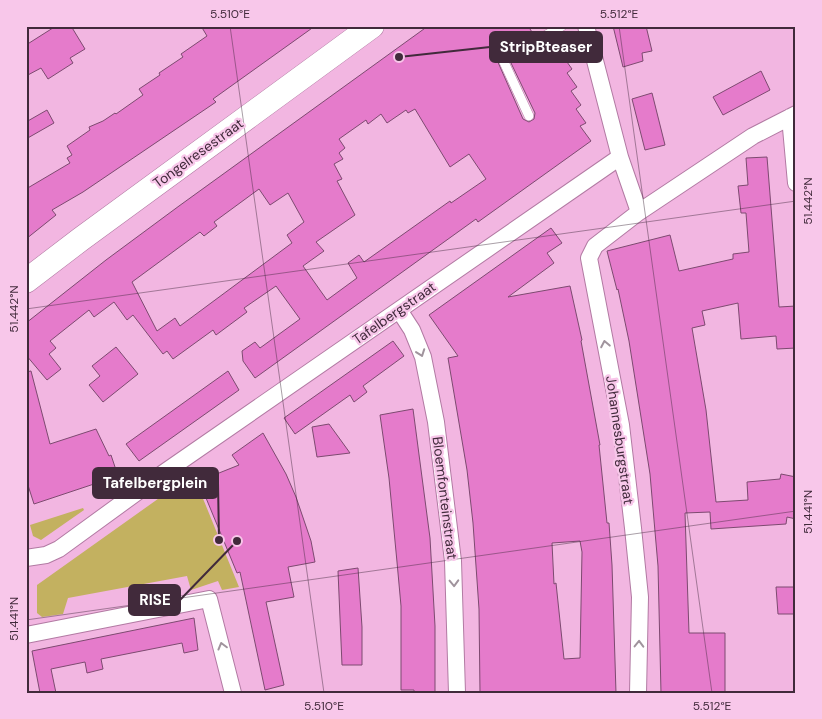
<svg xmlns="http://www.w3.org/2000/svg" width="822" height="719" font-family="'DM Sans',sans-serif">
<rect width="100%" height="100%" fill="#f2b6e1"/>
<path fill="#c3b160" d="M193 474 239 587 222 590 218 581 191 590 187 576 68 598 63 614 42 617 37 613V585Z
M83 508 84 510 41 540 33 536 30 525Z"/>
<path fill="#e57bcb" stroke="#7d4a70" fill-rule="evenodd" d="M56 26H71L85 49 70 58 73 63 48 79 41 68 26 76V45Z
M201 26H315L213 99 216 102 83 192 52 210 56 215 26 239V189L70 163 67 158 72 155 67 146 90 130 89 127 103 121 115 113 116 114 143 95 139 89 160 75 159 73 183 57 181 54 207 36Z
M428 26H528L534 35 500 55 497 60 523 119 529 122 534 119 535 113 511 63 541 45 542 47 557 37 568 51 562 55 572 69 567 73 577 87 571 91 581 105 576 109 586 123 580 126 591 141 478 222 476 219 255 378 243 361 242 351 255 342 260 348 300 319 276 286 244 308 247 312 216 335 213 330 173 359 167 351 163 354 133 315 127 320 114 302 94 317 89 310 50 341 56 348 49 354 61 369 47 380 26 355V323L106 260 179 206ZM415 109 450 167 469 154 486 179 451 203 450 201 364 262 359 255 348 263 357 278 327 300 303 266 324 251 316 242 355 215 337 181 342 179 334 164 343 159 339 153 345 148 339 139 366 120 368 124 381 114 387 123 406 110 408 113ZM259 189 270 205 288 193 304 222 287 235 292 243 180 326 175 318 157 331 132 282 200 232 204 236 217 226 214 222Z
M613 26H646L652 51 642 53 643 61 623 67Z
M761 71 770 90 723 115 713 97Z
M652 93 665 145 645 150 632 99Z
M47 110 54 123 26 139V122Z
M767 157 779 307 796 306V348L777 349 776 336 741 339 738 303 702 311 705 325 692 328 706 410 716 502 748 500 747 482 780 479 781 474 796 477V519L787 517 786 524 711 529 710 512 685 513 689 633H725V693H661L658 566 650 474 629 341 618 289 617 290 607 251 670 235 679 271 733 259V254L749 252 746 213H741L738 186 748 185 746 158Z
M551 228 562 243 547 253 554 263 508 297 570 286 582 340 581 341 600 445H599L607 523H609L612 565 616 693H480L479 609 473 523 467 470 448 358 458 356 429 315ZM580 541 582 552 580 658 564 659 556 583 554 584 552 543Z
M393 341 404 356 363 386 367 392 354 402 350 395 295 434 284 418Z
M116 347 138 374 103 402 89 385 100 376 92 366Z
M31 371 50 444 96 429 109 456 111 455 118 476 34 504 26 479V372Z
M228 371 239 390 139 461 126 444Z
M413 409 430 538 435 626V693H414V690H401V606L397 562 389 478 380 415Z
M329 424 350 453 317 457 312 427Z
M263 433 286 474 296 497 311 541 315 562 288 567 294 597 266 602 284 685 265 690 240 572 237 573 199 481 239 465 232 455Z
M358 568 362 627V665H342L338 571Z
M776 587H796V614H778Z
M194 618 198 650 184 653 182 643 101 659 103 669 87 673 85 662 51 669 56 693H40L32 651Z"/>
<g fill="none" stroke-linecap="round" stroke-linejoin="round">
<g stroke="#b27aa3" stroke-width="10">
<path id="service" d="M529 116 503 60 562 26"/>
</g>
<g stroke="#b27aa3" stroke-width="18">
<path id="minor" d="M586 26 620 157 639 212
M790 117 796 183
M399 310 412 330 423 357 436 422 453 561 457 693
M26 558 46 555 59 549 162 474 620 157
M26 635 209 599 233 693
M638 693 640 597 633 528 621 425 589 258 595 246 639 212 753 136 796 114"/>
</g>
<g stroke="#b27aa3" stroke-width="25">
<path id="secondary" d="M26 281 81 239 372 26"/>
</g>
<use href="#service" stroke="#fff" stroke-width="9"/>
<use href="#minor" stroke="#fff" stroke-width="16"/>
<use href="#secondary" stroke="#fff" stroke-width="24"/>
</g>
<defs><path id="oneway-chevron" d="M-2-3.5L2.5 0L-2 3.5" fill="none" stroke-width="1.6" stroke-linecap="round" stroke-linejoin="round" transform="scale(1.25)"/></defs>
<g stroke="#a0949d">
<use href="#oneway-chevron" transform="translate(605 344) rotate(-101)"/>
<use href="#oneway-chevron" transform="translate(421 353) rotate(70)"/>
<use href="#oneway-chevron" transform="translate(454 583) rotate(88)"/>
<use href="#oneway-chevron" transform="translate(639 644) rotate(-89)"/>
<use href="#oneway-chevron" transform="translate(222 646) rotate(-105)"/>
</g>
<path fill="none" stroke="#412a3b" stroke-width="1" stroke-opacity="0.45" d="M230 26 324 693M619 26 712 693M26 309 796 201M26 620 796 511"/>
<g text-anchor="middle" stroke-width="4.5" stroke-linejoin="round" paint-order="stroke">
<g font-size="14" fill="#412a3b" stroke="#f8c7ea">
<text transform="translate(198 153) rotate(-36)" y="5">Tongelresestraat</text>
<text transform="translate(394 313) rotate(-35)" y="5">Tafelbergstraat</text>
<text transform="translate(620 440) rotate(82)" y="5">Johannesburgstraat</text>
<text transform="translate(445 498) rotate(83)" y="5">Bloemfonteinstraat</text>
</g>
</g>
<path fill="none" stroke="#412a3b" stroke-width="2" d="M399 57L490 47M219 540L218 483M237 541L180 600"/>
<g fill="#412a3b" stroke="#f8c7ea" stroke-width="2">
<circle cx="399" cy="57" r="5"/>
<circle cx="219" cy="540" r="5"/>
<circle cx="237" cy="541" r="5"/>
</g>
<g fill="#412a3b" stroke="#412a3b" stroke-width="2">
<rect x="490" y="32" width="112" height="30" rx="5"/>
<rect x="93" y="468" width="125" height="30" rx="5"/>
<rect x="129" y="585" width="51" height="30" rx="5"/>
</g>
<g font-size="15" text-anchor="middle" font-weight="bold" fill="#fff">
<text x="546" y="52">StripBteaser</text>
<text x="155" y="488">Tafelbergplein</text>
<text x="155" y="605">RISE</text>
</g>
<rect width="822" height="719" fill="none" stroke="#f8c7ea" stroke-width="55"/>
<rect x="28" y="28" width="766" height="664" fill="none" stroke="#412a3b" stroke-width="2"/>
<g font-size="12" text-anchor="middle" fill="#412a3b">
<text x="230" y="18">5.510°E</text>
<text x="619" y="18">5.512°E</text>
<text transform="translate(808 201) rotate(-90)" y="4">51.442°N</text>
<text transform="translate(14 309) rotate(-90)" y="4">51.442°N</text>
<text transform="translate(808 512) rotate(-90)" y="4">51.441°N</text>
<text transform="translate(14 619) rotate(-90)" y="4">51.441°N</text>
<text x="324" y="710">5.510°E</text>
<text x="712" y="710">5.512°E</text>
</g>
</svg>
